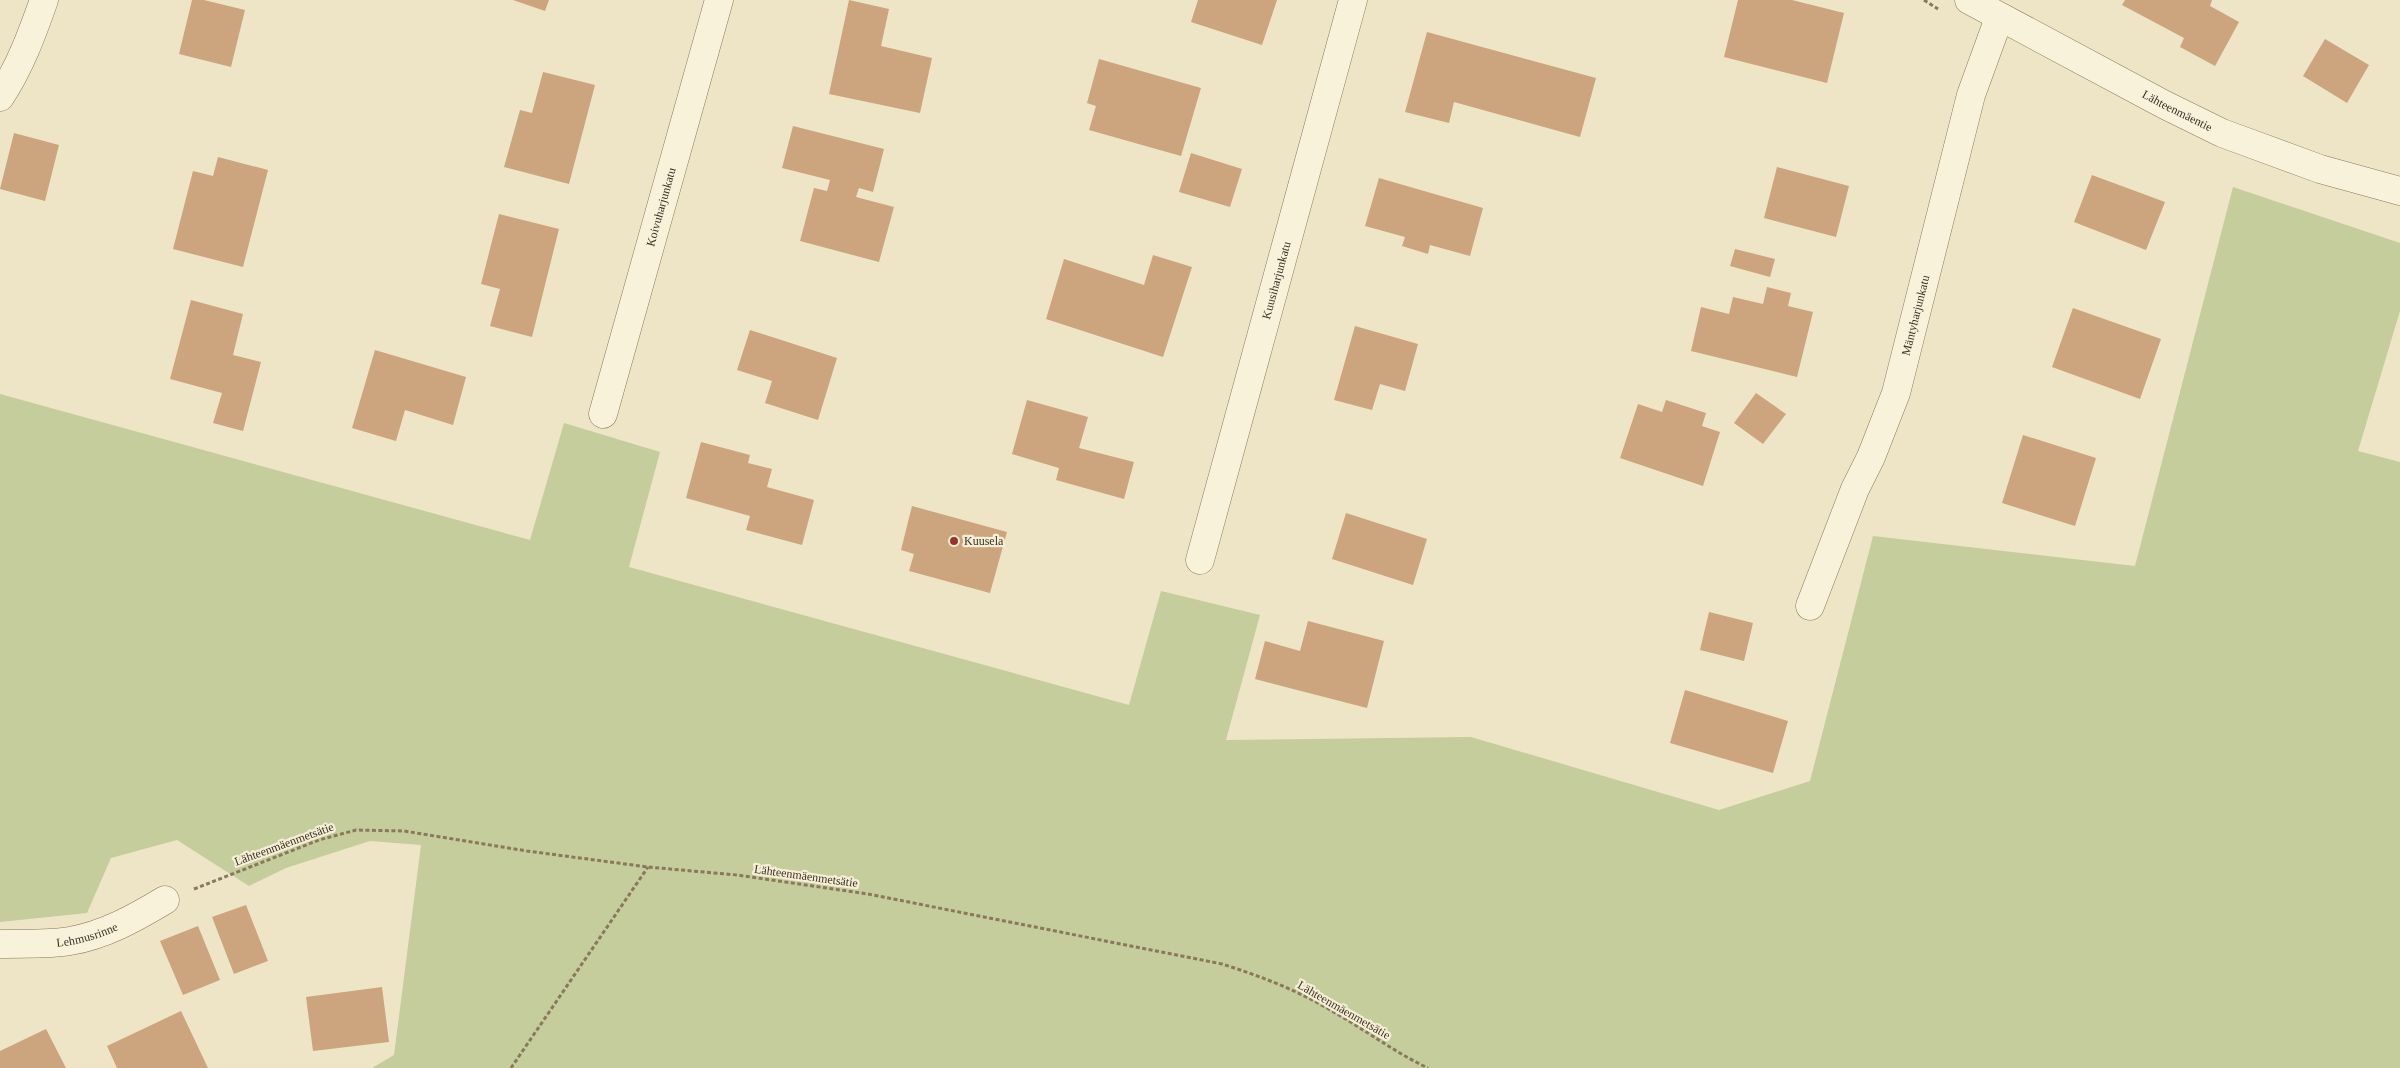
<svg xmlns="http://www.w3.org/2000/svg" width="2400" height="1068" font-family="Georgia,serif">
<rect width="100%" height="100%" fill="#eee5c7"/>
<path fill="#c4cd9b" d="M2233 187 2400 243V311L2358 451 2400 462V1068H372L394 1055 421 845 370 841 286 868 249 886 177 840 111 858 87 913 0 922V394L530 540 564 423 660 452 629 567 1129 705 1161 591 1260 615 1226 740 1471 737 1719 810 1810 781 1873 536 2135 566Z"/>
<path fill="#cca47d" d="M192 0H204L245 10 231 67 179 54Z
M513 0H549L545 11Z
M849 0 889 9 881 46 932 58 920 113 829 94Z
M1198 0H1277L1262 45 1191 22Z
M1738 0H1792L1844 13 1827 83 1724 57Z
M2125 0H2212L2210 6 2239 22 2215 66 2180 47 2184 38 2122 5Z
M1427 32 1596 78 1580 137 1454 102 1449 123 1405 112Z
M2325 39 2369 65 2347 103 2303 76Z
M1099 59 1201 88 1181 156 1089 130 1096 106 1087 103Z
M543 72 595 85 569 184 504 167 520 110 532 113Z
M793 126 884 149 873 192 859 188 856 197 894 207 879 262 800 241 814 188 827 191 830 180 782 168Z
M14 133 59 145 45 201 0 189Z
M1191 153 1242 169 1230 207 1179 192Z
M218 157 268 170 243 267 173 249 193 171 213 176Z
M1777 167 1849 186 1836 237 1764 218Z
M2092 175 2165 202 2146 250 2074 222Z
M1379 178 1483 208 1470 256 1430 245 1428 254 1402 246 1405 237 1365 226Z
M499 214 559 229 532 337 490 326 500 289 481 284Z
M1735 249 1775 259 1770 277 1730 266Z
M1153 255 1192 267 1163 357 1046 319 1064 259 1144 285Z
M1767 287 1791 293 1788 306 1813 312 1797 377 1691 351 1701 307 1729 314 1733 297 1763 304Z
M191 300 243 314 233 355 261 362 243 431 213 423 222 393 170 379Z
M2073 308 2161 339 2140 399 2052 367Z
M1355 326 1418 344 1405 391 1380 384 1372 410 1334 400Z
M750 330 837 358 818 420 765 403 772 381 737 370Z
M375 350 466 377 453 425 405 410 396 441 352 428Z
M1756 393 1786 414 1763 444 1734 423Z
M1027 400 1088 417 1079 448 1134 462 1124 499 1056 480 1059 468 1012 454Z
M1666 400 1706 413 1702 426 1720 432 1703 486 1620 458 1638 404 1662 412Z
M2023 435 2096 458 2075 526 2002 503Z
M701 442 750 455 748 463 772 469 767 487 814 500 802 545 746 530 750 516 686 498Z
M912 506 1007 532 990 593 909 571 914 554 901 550Z
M1346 513 1427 539 1413 585 1332 559Z
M1709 612 1753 623 1744 661 1700 650Z
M1308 621 1384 641 1367 708 1255 679 1265 641 1300 651Z
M1685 690 1788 721 1773 773 1670 743Z
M246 905 268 961 234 974 212 917Z
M198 926 220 980 183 995 160 941Z
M382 987 389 1042 313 1051 306 997Z
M181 1011 208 1068H117L107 1046Z
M46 1029 66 1068H0V1051Z"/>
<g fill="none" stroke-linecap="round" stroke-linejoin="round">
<g stroke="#8a785c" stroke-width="29">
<g id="minor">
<path id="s1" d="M1969 0 2165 105 2222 133 2320 169 2400 191"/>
<path d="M0 97C20 67 32 34 44 0"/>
<path id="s2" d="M603 414 719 0"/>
<path id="s3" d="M1200 560 1353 0"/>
<path id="s4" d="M1810 606 1855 489 1871 457 1896 393 1971 95 1999 18"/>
<path id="s5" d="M0 944C23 943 47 945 70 941 105 935 135 918 165 900"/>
</g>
</g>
<path stroke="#8a785c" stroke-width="3" stroke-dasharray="4 2.5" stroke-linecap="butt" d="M1924 0 1938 9
M194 889 319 840 356 830 404 831 527 851 648 867 737 875 868 894 1222 964C1260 976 1297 990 1332 1011 1364 1029 1394 1052 1428 1068
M511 1068 648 867"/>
<use href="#minor" stroke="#f9f2db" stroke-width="28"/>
</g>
<circle fill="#99332c" stroke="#f6efd7" stroke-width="2" cx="954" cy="541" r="5"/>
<g text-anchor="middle" stroke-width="4.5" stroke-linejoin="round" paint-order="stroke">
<g font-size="12" fill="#3b2f20" stroke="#f6efd7">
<text dy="4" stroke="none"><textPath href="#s1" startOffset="236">Lähteenmäentie</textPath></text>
<text dy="4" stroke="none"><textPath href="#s2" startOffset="215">Koivuharjunkatu</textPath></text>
<text dy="4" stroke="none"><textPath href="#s3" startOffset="290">Kuusiharjunkatu</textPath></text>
<text dy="4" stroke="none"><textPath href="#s4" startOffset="310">Mäntyharjunkatu</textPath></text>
<text transform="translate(284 844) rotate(-20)" y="4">Lähteenmäenmetsätie</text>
<text transform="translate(806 876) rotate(8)" y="4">Lähteenmäenmetsätie</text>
<text dy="4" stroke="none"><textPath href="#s5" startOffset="88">Lehmusrinne</textPath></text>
<text transform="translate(1344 1010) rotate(30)" y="4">Lähteenmäenmetsätie</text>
</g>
<g font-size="12" fill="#3b2f20" stroke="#f6efd7" text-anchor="start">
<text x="964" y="545">Kuusela</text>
</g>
</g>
</svg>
